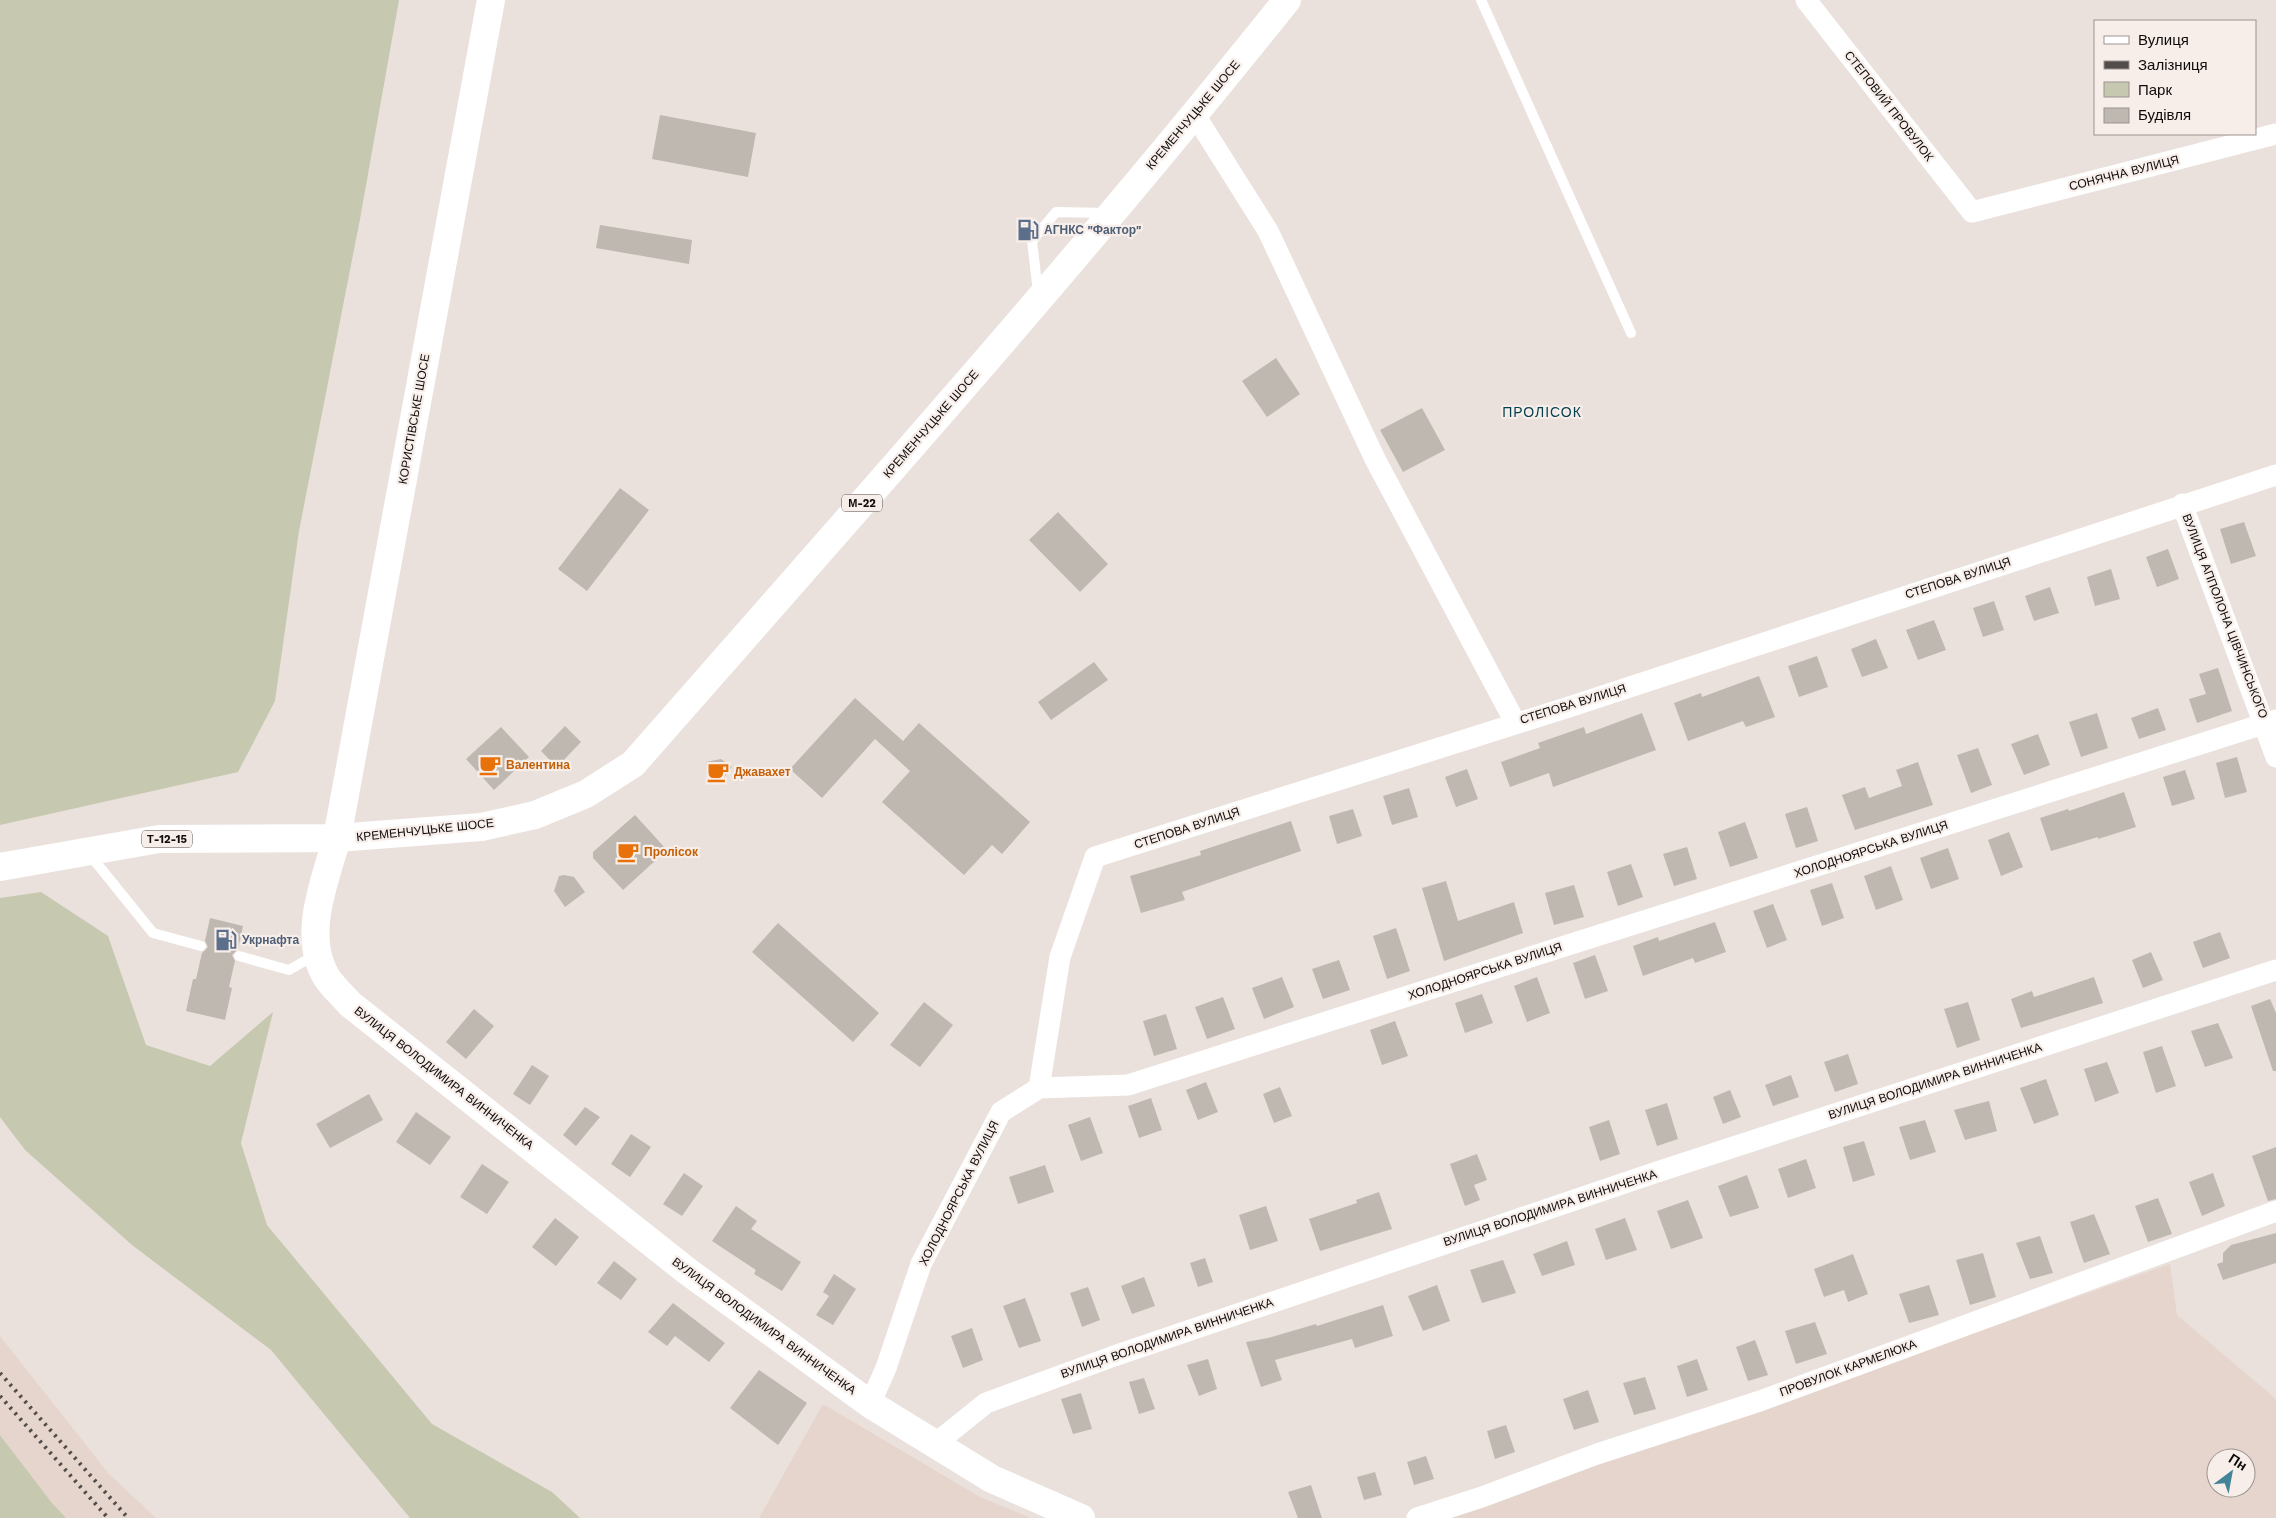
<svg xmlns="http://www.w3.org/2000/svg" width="2276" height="1518" font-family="'Work Sans',sans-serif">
<rect width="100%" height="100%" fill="#eae1dd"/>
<path fill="#e6d5cd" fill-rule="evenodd" d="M2170 1264 2177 1315 2276 1399V1518H1437L1649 1448ZM2216 1458H2246V1488H2216Z
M0 1336 109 1474 156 1518H66L52 1503 0 1435Z
M823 1404 980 1497 1031 1518H759Z"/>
<path fill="#c6c8af" d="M0 0H399L360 219 299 531 275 701 238 772 0 825Z
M41 892 108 936 146 1045 210 1066 273 1012 241 1143 267 1225 432 1424 552 1492 580 1518H410L271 1350 132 1245 25 1150 0 1117V898Z
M0 1435 52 1503 66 1518H0Z"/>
<path fill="#beb8b1" d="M660 115 756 133 748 177 652 159Z
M600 225 692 240 689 264 596 248Z
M1276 358 1300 394 1267 417 1242 381Z
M1422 408 1445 450 1403 472 1380 430Z
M620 488 649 510 587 591 558 569Z
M1058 512 1108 564 1080 592 1029 540Z
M2244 522 2256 556 2231 564 2220 529Z
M2168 549 2179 579 2157 587 2146 557Z
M2111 569 2120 599 2095 606 2087 577Z
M2050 587 2059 613 2034 621 2025 596Z
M1994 601 2004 630 1983 637 1973 608Z
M1934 620 1946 650 1918 660 1906 630Z
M1876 639 1888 668 1862 677 1851 649Z
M1817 656 1828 687 1799 697 1788 666Z
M1094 662 1108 680 1051 720 1038 702Z
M2218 668 2232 711 2197 723 2189 699 2206 694 2199 674Z
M1759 676 1775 717 1746 727 1743 721 1688 741 1674 703 1701 693 1702 697Z
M855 698 903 741 919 723 1030 822 1002 854 992 845 964 875 882 802 910 771 875 739 822 798 790 769Z
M2158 708 2166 730 2139 739 2131 718Z
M1642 713 1656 750 1553 787 1549 773 1510 787 1501 762 1540 748 1538 743 1584 727 1586 734Z
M2097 713 2108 748 2081 757 2069 722Z
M565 726 581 742 557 767 541 751Z
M501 727 529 757 494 790 466 759Z
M2038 734 2050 765 2024 775 2011 744Z
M1978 748 1992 785 1971 793 1957 755Z
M2237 757 2247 792 2225 798 2216 763Z
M721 759 732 767 719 784 708 777 706 762Z
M1918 762 1933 805 1855 830 1842 795 1865 787 1869 798 1902 786 1896 770Z
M1467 769 1478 799 1456 807 1445 777Z
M2185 770 2195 799 2172 806 2163 777Z
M1409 788 1418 817 1392 825 1383 796Z
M2124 792 2136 827 2098 839V837L2051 851 2040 818 2068 809 2069 811Z
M1807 807 1818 841 1796 848 1785 814Z
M1353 809 1362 836 1337 844 1329 816Z
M635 815 667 850 623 890 593 858V852Z
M1291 821 1301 851 1182 892 1185 900 1141 913 1130 876 1201 855 1200 851Z
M1745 822 1758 858 1730 867 1718 832Z
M2009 832 2023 867 2001 876 1988 840Z
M1687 847 1697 879 1674 886 1663 854Z
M1948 848 1959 879 1931 889 1920 858Z
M1631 864 1643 897 1618 906 1607 872Z
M1891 866 1903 900 1876 910 1864 876Z
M564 875 574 877 585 892 565 907 554 891 559 876Z
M1446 881 1458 921 1514 902 1523 933 1444 961 1422 888Z
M1832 883 1844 918 1822 926 1810 890Z
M1574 885 1584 917 1554 925 1545 893Z
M1773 904 1787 940 1767 948 1753 911Z
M210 918 243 926 238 949 232 955 235 961 229 987 232 988 225 1020 186 1011 193 979H196L202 953 208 947 205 941Z
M1715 922 1726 952 1695 963 1693 958 1643 976 1633 946 1658 937 1659 941Z
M778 923 879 1013 853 1042 752 952Z
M1396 928 1410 971 1387 979 1373 936Z
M2220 932 2230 958 2203 968 2193 942Z
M2151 952 2163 980 2143 988 2132 960Z
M1595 955 1608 991 1585 999 1573 963Z
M1339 960 1350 990 1323 999 1312 969Z
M1282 977 1294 1007 1264 1019 1252 988Z
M1537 977 1550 1013 1527 1022 1514 986Z
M2094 977 2103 1003 2021 1028 2011 999 2032 991 2034 997Z
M1482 994 1493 1023 1465 1033 1455 1003Z
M1223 997 1235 1029 1207 1039 1195 1007Z
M2270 999 2276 1013V1071H2273L2251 1006Z
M924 1002 953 1025 920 1067 890 1045Z
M1968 1002 1980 1040 1957 1048 1944 1009Z
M474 1009 494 1026 466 1059 446 1042Z
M1166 1014 1177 1049 1154 1056 1143 1021Z
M1395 1021 1408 1056 1382 1065 1370 1030Z
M2218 1023 2233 1058 2205 1067 2191 1031Z
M2162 1046 2176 1086 2156 1093 2143 1052Z
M1848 1054 1858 1084 1835 1092 1824 1062Z
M2107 1062 2119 1093 2095 1102 2084 1069Z
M532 1065 549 1076 530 1105 513 1094Z
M1791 1075 1799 1097 1773 1106 1765 1085Z
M2046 1079 2059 1115 2034 1124 2020 1088Z
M1206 1082 1218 1112 1198 1120 1186 1090Z
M1280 1087 1292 1116 1274 1123 1263 1094Z
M1730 1090 1741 1117 1723 1124 1713 1097Z
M369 1094 383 1120 330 1148 316 1124Z
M1151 1098 1162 1130 1139 1138 1128 1106Z
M1989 1101 1997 1131 1965 1140 1954 1110Z
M1667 1103 1678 1139 1657 1146 1645 1110Z
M585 1107 600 1117 576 1146 563 1135Z
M416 1112 451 1137 430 1165 396 1142Z
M1090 1117 1103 1153 1081 1161 1068 1125Z
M1609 1120 1620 1154 1600 1161 1589 1127Z
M1925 1120 1936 1152 1910 1160 1899 1127Z
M631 1134 651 1147 630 1177 611 1164Z
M1864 1141 1875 1175 1853 1182 1843 1147Z
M2276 1147V1199L2268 1201 2252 1156Z
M1477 1154 1487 1180 1474 1185 1480 1200 1465 1206 1450 1164Z
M1806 1159 1816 1188 1788 1198 1778 1169Z
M482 1164 509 1182 487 1214 460 1197Z
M1045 1165 1054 1192 1018 1204 1009 1177Z
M684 1173 703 1186 682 1216 663 1204Z
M2213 1173 2225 1206 2202 1216 2189 1182Z
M1747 1175 1759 1208 1730 1217 1718 1186Z
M1379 1192 1392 1229 1320 1251 1309 1219 1357 1203 1356 1200Z
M2158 1198 2172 1234 2148 1242 2135 1206Z
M1688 1200 1703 1238 1671 1249 1657 1211Z
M736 1206 757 1221 751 1229 801 1262 782 1291 754 1274 756 1270 712 1241Z
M1266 1206 1278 1241 1250 1250 1239 1215Z
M2094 1214 2110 1254 2084 1263 2070 1222Z
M555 1218 579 1237 556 1266 532 1247Z
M1625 1218 1637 1250 1606 1260 1595 1229Z
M2276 1233V1263L2223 1280 2217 1264 2223 1262V1253L2231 1245Z
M2040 1236 2053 1273 2030 1279 2016 1243Z
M1567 1241 1575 1265 1542 1276 1533 1254Z
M1983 1253 1996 1297 1970 1305 1956 1260Z
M1853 1254 1868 1294 1848 1302 1844 1290 1824 1297 1814 1269Z
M1205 1258 1213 1282 1198 1287 1190 1263Z
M1503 1260 1516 1293 1482 1303 1470 1270Z
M614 1261 637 1279 621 1300 597 1283Z
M834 1274 856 1289 833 1325 816 1315 829 1296 823 1292Z
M1144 1277 1155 1306 1132 1314 1121 1286Z
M1437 1285 1450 1321 1423 1331 1408 1296Z
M1929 1285 1939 1315 1909 1323 1899 1294Z
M1088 1287 1100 1320 1082 1327 1070 1293Z
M1025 1298 1041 1341 1019 1348 1003 1306Z
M673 1303 725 1343 709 1362 675 1336 667 1346 648 1332Z
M1383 1305 1393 1336 1355 1348 1352 1339 1275 1360 1282 1380 1261 1387 1246 1342 1268 1338 1316 1324 1317 1326Z
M1815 1322 1827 1354 1796 1364 1785 1331Z
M972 1328 983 1360 963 1368 951 1336Z
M1755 1340 1768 1375 1748 1381 1736 1347Z
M1208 1359 1217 1389 1199 1396 1187 1365Z
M1697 1359 1708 1390 1687 1397 1677 1366Z
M759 1370 807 1403 778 1445 730 1408Z
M1645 1377 1656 1409 1634 1415 1623 1383Z
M1144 1378 1155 1409 1139 1414 1129 1382Z
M1588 1390 1599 1422 1574 1430 1563 1399Z
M1081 1393 1092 1429 1073 1434 1061 1399Z
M1506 1425 1515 1452 1495 1459 1487 1431Z
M1426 1456 1434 1479 1414 1485 1407 1462Z
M1375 1472 1382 1495 1364 1500 1357 1477Z
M1311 1485 1322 1518H1298L1288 1492Z"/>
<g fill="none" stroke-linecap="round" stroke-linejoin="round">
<path stroke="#fff" stroke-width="10" d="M1481 0 1631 333
M1038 292 1032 241 1056 212 1107 213
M90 855 153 933 201 946
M239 956 289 970 317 954"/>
<path stroke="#fff" stroke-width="21" d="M1806 0 1972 212 2276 134
M1195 115 1268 231 1375 459 1515 722
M2182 504 2276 757
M1039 1088 1060 957 1095 857 1572 706 2276 475
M870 1404 886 1368 921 1264 1001 1112 1039 1088 1128 1085 2276 720
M935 1444 986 1403 1114 1356 1654 1173 2276 970
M1417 1518 1482 1497 1597 1454 1760 1401 2276 1211"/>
<path stroke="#fff" stroke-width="28" d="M491 0 337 838C325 881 301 936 327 978 333 987 343 996 350 1004L687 1271 870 1404 992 1479 1081 1518"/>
<path stroke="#fff" stroke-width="28" d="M0 867 159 839 337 838 481 827 535 815 586 794 633 764C854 512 1078 262 1287 0"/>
<path stroke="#524d4b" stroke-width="4" stroke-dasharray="2.5 5" stroke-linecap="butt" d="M0 1373 128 1518
M0 1396 108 1518"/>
</g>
<defs>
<g id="fuel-bare" transform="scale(1.725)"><path d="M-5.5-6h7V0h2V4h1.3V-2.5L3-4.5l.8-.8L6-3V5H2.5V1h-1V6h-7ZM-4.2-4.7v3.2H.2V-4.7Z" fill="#5c6f8a" stroke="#f7eeea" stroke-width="2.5" paint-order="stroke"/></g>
<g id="cafe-bare" transform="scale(1.725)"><path d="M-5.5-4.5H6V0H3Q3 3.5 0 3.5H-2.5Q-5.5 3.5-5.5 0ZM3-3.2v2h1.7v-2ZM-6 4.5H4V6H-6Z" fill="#e8710a" stroke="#f7eeea" stroke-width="2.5" paint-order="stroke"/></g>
</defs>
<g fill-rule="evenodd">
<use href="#fuel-bare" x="1028" y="230"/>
<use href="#cafe-bare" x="490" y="765"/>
<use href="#cafe-bare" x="718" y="772"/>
<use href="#cafe-bare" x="628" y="852"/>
<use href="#fuel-bare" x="226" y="940"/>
</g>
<g text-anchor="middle" stroke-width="4.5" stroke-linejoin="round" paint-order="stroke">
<g fill="#f7eeea" stroke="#544f4d" stroke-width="1">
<rect x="842" y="494.5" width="40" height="17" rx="4"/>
<rect x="142" y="830.5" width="50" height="17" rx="4"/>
</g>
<g font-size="11" font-weight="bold" fill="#0e0b0a">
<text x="862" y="507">М-22</text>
<text x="167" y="843">Т-12-15</text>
</g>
<g font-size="12" fill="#0e0b0a" stroke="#f7eeea">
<text transform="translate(1889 106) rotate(52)" y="4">СТЕПОВИЙ ПРОВУЛОК</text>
<text transform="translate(1193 115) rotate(-50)" y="4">КРЕМЕНЧУЦЬКЕ ШОСЕ</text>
<text transform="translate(2124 173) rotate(-14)" y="4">СОНЯЧНА ВУЛИЦЯ</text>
<text transform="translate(414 419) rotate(-80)" y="4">КОРИСТІВСЬКЕ ШОСЕ</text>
<text transform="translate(931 424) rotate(-49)" y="4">КРЕМЕНЧУЦЬКЕ ШОСЕ</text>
<text transform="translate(1958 578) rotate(-18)" y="4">СТЕПОВА ВУЛИЦЯ</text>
<text transform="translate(2225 616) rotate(69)" y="4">ВУЛИЦЯ АППОЛОНА ЦІВЧИНСЬКОГО</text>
<text transform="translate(1573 704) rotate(-17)" y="4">СТЕПОВА ВУЛИЦЯ</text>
<text transform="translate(1187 828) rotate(-18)" y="4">СТЕПОВА ВУЛИЦЯ</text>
<text transform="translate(425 830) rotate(-6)" y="4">КРЕМЕНЧУЦЬКЕ ШОСЕ</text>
<text transform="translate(1871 849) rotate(-18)" y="4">ХОЛОДНОЯРСЬКА ВУЛИЦЯ</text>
<text transform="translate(1485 971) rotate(-18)" y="4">ХОЛОДНОЯРСЬКА ВУЛИЦЯ</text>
<text transform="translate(444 1078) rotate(38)" y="4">ВУЛИЦЯ ВОЛОДИМИРА ВИННИЧЕНКА</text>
<text transform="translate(1935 1081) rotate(-18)" y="4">ВУЛИЦЯ ВОЛОДИМИРА ВИННИЧЕНКА</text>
<text transform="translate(959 1193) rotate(-63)" y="4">ХОЛОДНОЯРСЬКА ВУЛИЦЯ</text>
<text transform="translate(1550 1208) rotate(-18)" y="4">ВУЛИЦЯ ВОЛОДИМИРА ВИННИЧЕНКА</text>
<text transform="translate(764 1326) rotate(36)" y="4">ВУЛИЦЯ ВОЛОДИМИРА ВИННИЧЕНКА</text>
<text transform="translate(1167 1338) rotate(-19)" y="4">ВУЛИЦЯ ВОЛОДИМИРА ВИННИЧЕНКА</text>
<text transform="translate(1848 1368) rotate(-20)" y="4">ПРОВУЛОК КАРМЕЛЮКА</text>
</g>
<g font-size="12" font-weight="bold" fill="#4e5e75" stroke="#f7eeea" text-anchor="start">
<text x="1044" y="234">АГНКС "Фактор"</text>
<text x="242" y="944">Укрнафта</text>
</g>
<g font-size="12" font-weight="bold" fill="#c56008" stroke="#f7eeea" text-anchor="start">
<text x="506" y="769">Валентина</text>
<text x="734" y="776">Джавахет</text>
<text x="644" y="856">Пролісок</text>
</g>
<g font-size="14" letter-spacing="1" fill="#05404e" stroke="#f7eeea">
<text x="1542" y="417">ПРОЛІСОК</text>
</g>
</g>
<rect x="2094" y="20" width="162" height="115" fill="#f7eeea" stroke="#9a9390"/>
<rect x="2104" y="36" width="25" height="8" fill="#ffffff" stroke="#9a9390"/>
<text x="2138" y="45" font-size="15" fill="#0e0b0a">Вулиця</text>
<rect x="2104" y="61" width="25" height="8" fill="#524d4b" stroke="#9a9390"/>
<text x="2138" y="70" font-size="15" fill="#0e0b0a">Залізниця</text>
<rect x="2104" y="82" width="25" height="15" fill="#c6c8af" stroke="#9a9390"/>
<text x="2138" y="95" font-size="15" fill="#0e0b0a">Парк</text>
<rect x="2104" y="108" width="25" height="15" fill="#beb8b1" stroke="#9a9390"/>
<text x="2138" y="120" font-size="15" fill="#0e0b0a">Будівля</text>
<g transform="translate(2231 1473) rotate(32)"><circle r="24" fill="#f7eeea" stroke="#9a9390"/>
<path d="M0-4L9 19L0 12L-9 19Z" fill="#448498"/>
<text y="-8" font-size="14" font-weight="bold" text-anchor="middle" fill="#0e0b0a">Пн</text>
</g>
</svg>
